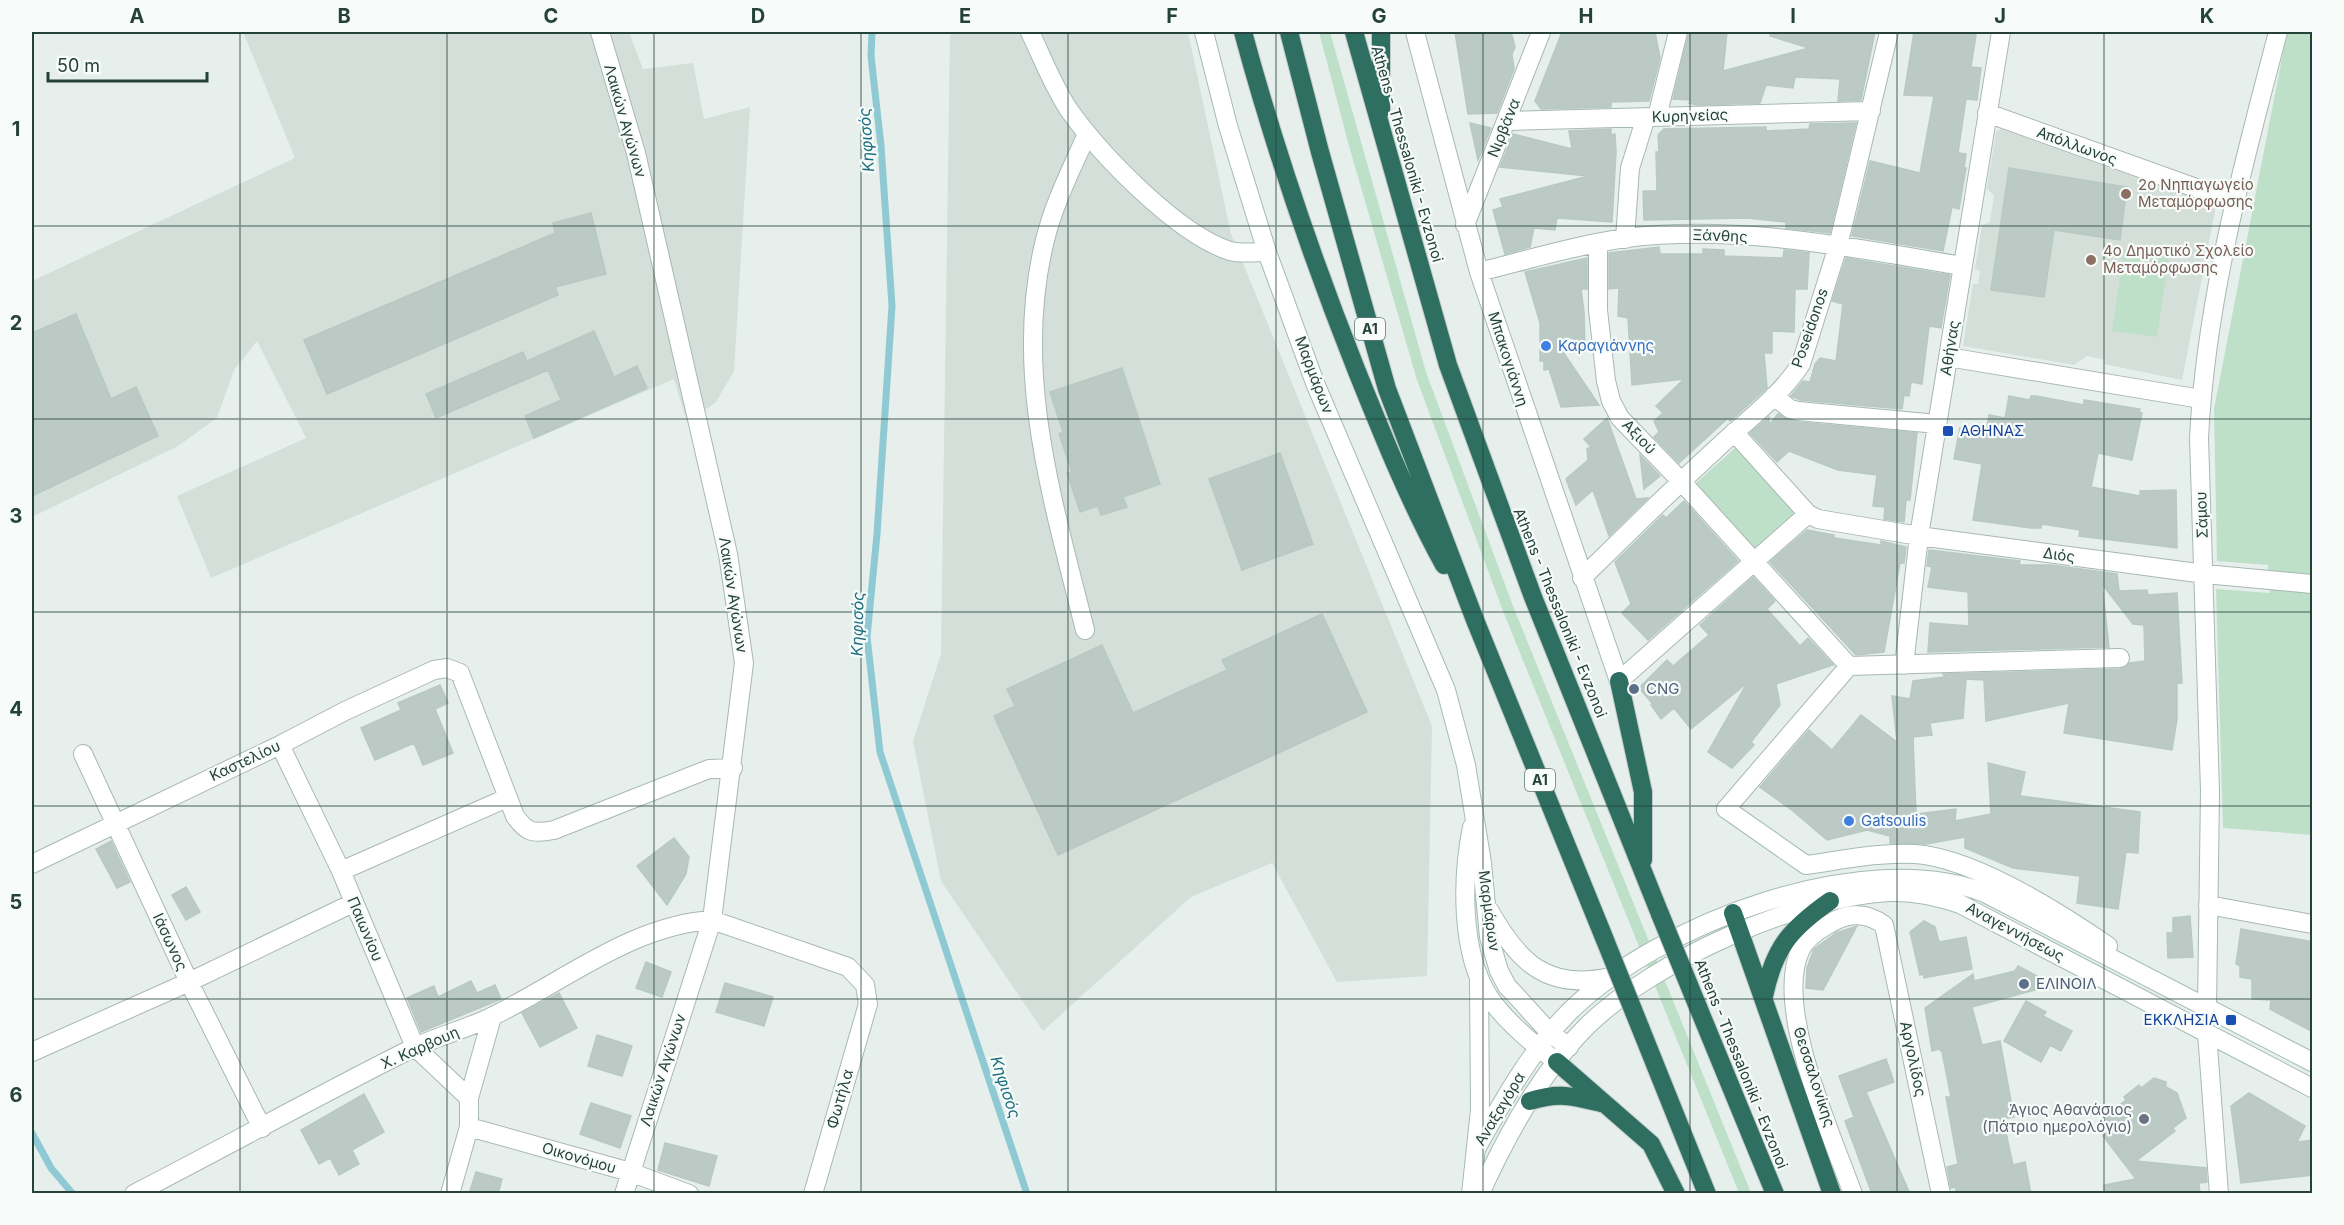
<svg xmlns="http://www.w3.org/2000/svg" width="2344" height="1225" font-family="Inter,sans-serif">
<rect width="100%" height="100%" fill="#e6efeb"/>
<path fill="#d4dfda" d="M243 32H629L643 69 693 63 704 119 750 107 734 371 716 402 687 423 674 379 211 578 177 496 306 438 257 341 234 370 217 418 178 446 32 517V281L295 158Z
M950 32H1188L1231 234 1432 726 1427 976 1337 982 1272 863 1191 897 1043 1031 941 881 913 741 941 654Z
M2001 129 2216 206 2182 380 2104 364 2105 360 2087 356 2074 365 1963 346 1973 284H1978L1980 271 1975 269 1982 225 1990 222 1994 195 1987 189 1996 132Z"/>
<path fill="#bfe0c8" d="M1319 32H1330L1426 372 1513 606 1751 1193H1739L1503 611 1417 380 1349 146Z
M2287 32H2312V835L2223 828 2216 589 2270 593 2268 565 2217 561 2214 409Z
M2124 249 2169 255 2157 337 2112 331Z
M1745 439 1781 471 1818 512 1765 558 1749 551 1686 492Z"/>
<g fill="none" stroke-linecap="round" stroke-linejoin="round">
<path stroke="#8ec9d4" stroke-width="7" d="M872 32 871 56 881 146 892 306 877 534 867 637 880 752 1027 1194
M32 1133 51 1168 73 1194"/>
</g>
<path fill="#bbcac4" stroke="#b8c9c2" stroke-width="1.5" d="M1455 32H1511L1515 47 1512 54 1514 69 1497 113 1468 114Z
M1562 32H1655L1660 58 1649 101 1611 102V107L1541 109 1535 101Z
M1689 32H1727L1723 71 1809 48 1770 36V32H1875L1861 100 1838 101 1840 79 1795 77 1793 88 1766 85 1760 103 1697 105 1689 103 1692 100 1673 99Z
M1914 32H1950L1976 35 1971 67 1981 68 1977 100 1966 99 1958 153 1966 154 1964 168H1966L1959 209 1952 207 1943 251 1852 236 1870 161 1920 173 1934 96 1904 95Z
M1470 123 1491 128 1478 160Z
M1856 123 1830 233 1786 228V222L1747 218 1644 220 1643 191H1657L1656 152H1659L1658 135 1664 129 1766 127V131L1809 129 1810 124Z
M1611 129V135L1615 134 1616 152 1612 222 1557 218 1555 230 1534 228 1530 247 1505 254 1493 210 1503 207 1500 199 1588 176 1500 167 1513 134 1572 149 1569 131Z
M2009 168 2127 187 2120 240 2054 230 2044 297 1991 290Z
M591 213 606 274 555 287 558 295 327 394 304 340 555 233 553 223Z
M1659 247 1660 254H1703V249L1724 250V256L1783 258 1784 250 1809 253 1807 289H1795L1794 332 1772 331V353H1764L1767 388 1730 421 1728 418 1679 463 1654 437 1659 432 1654 421 1663 413 1656 406 1684 379 1632 385 1628 318 1618 316 1619 288 1609 289V253Z
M1587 258V289H1581L1584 312 1585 351 1571 337 1559 346 1599 405 1561 407 1549 369 1544 370V361H1540V323L1525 272Z
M1846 258 1950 275 1941 328 1929 326 1922 384 1911 382 1909 396 1904 395 1902 409 1800 400 1791 396 1803 381 1810 382 1815 364 1820 358 1836 361 1843 304 1832 301Z
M76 314 111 399 136 387 158 436 32 496V333Z
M594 331 614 377 637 366 647 388 534 438 525 416 561 400 548 370 436 418 426 394 523 352 527 361Z
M1122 368 1160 484 1123 497 1127 507 1101 515 1098 506 1080 512 1067 473 1072 472 1059 434 1063 432 1050 392Z
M2009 396 2030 400 2031 396H2036L2084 405V400L2140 409 2139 412 2142 413 2132 460 2098 453 2091 487 2140 496V491L2176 490 2177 548 2079 536 2080 530 2042 524 2041 528H2031L1973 520 1982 464 1954 459 1960 428 1986 433 1989 415 2005 418Z
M1778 414 1797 422 1917 433 1910 500H1906L1904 522 1884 519 1885 507 1873 506 1877 475 1838 470 1789 451 1777 462 1750 433 1769 417V425Z
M1607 418 1636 499 1648 498 1609 536 1593 490 1576 505 1566 479 1588 460 1587 449 1591 447 1584 439Z
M1280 453 1313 544 1242 570 1209 479Z
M1640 455 1660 476 1644 489Z
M1684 501 1738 561 1648 640 1622 613 1631 604 1615 562 1663 515 1666 518Z
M1807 530 1834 535V538L1881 545V541L1906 547 1904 563H1900L1884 652 1856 655 1770 562Z
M1929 550 2020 561 2019 565H2051L2117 574 2119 591 2147 590 2148 595 2177 593 2182 683H2177V719L2172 750 2064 733 2069 703 1986 721 1984 680 1966 679 1963 718 1930 723 1932 735 1913 737 1916 814 1956 809 1955 821 1991 814 1988 763 2025 772 2020 796 2140 812 2138 853 2126 852 2118 909 2077 903 2080 876 2013 868 1965 848V837L1926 844 1890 843V836L1867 830 1827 840 1793 811 1760 787 1809 730 1832 750 1861 715 1897 742 1892 696 1910 699 1913 681 1945 677 1943 674 2120 669 2130 663 2145 661 2144 625 2133 624 2102 584 2109 647 1928 652 1930 623 1969 626 1968 592 1928 587 1932 567 1927 566Z
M1753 577 1775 601 1767 609 1800 646 1808 638 1833 665 1776 684 1780 705 1751 742 1754 745 1732 768 1708 752 1747 683 1691 729 1674 708 1661 719 1651 705 1652 703 1639 688 1667 660 1673 666 1709 635 1700 625Z
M1322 614 1367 712 1058 855 994 716 1015 706 1007 689 1102 645 1133 713 1227 670 1222 660Z
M440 685 448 703 435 709 453 753 423 765 414 743 375 760 361 728 401 710 398 703Z
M674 838 689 857 686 874 667 905 637 866Z
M111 841 130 882 117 888 96 849Z
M186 887 200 912 186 920 172 895Z
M2190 916 2193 957 2168 958 2167 933H2173V918Z
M1924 921 1935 927 1939 942 1966 937 1972 969 1924 978 1923 974 1920 975 1910 932Z
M1857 926 1823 990 1806 988 1807 968 1814 949 1836 933Z
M2241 929 2313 942V1032L2270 1009 2271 1000 2252 999V979L2240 977V966L2236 964Z
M646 962 671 972 662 997 636 988Z
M2018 966 2041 978 2035 990 1972 1007 1982 1045 2000 1041 2014 1117 2003 1119 2013 1165 2025 1162 2031 1194H1956V1187L1951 1188 1947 1167 1958 1164 1946 1097H1951L1942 1052 1939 1049 1932 1051 1925 1008 1973 974 1974 981 2015 971Z
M471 981 477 993 495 985 501 999 421 1032 407 998 434 986 438 997Z
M725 983 773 997 764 1026 716 1012Z
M559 993 577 1028 540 1047 522 1013Z
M2026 1001 2046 1012 2043 1016 2072 1031 2061 1051 2050 1045 2041 1062 2004 1041Z
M597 1035 632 1046 622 1076 588 1066Z
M1886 1059 1894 1082 1866 1092 1910 1194H1872L1845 1121 1854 1117 1839 1076Z
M2154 1078 2166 1082V1087L2177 1093 2186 1118 2173 1128 2175 1131 2136 1161 2206 1168 2207 1182 2199 1183 2200 1194H2105L2104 1185 2136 1179 2103 1136 2108 1132 2099 1121 2126 1100 2124 1097 2139 1085 2141 1088Z
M2249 1093 2305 1126 2297 1142 2313 1140V1175L2241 1183 2231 1106Z
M364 1094 384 1132 352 1150 359 1164 339 1175 330 1158 319 1164 301 1130Z
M591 1103 631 1116 620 1148 580 1134Z
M665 1143 717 1156 709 1186 658 1170Z
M476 1172 502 1179 498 1194H469Z"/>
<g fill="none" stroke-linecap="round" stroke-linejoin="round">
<g stroke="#a8b8b2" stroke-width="20">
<path id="street" d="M600 32 636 153 728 554 744 663 712 920 624 1194
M1415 32 1479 272 1619 681 1808 514
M1987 113 2235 202
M1657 117 1678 32
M1508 121 1871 111
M1465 225 1541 32
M1625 239 1630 168 1646 117
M1598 244V310L1606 381 1611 401 1620 418 1681 481 1849 666 2120 658
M1479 272C1527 260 1577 245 1626 238 1738 224 1853 248 1963 266
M1948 357 2201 399
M1774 396 1790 409 1798 411 1937 424
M1734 432 1808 514 1818 519 1919 536 2205 574 2312 584
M1582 578C1626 535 1669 492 1714 451 1743 423 1779 398 1801 364L1838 246 1889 32
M1085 630C1053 501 1012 372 1045 240 1054 203 1072 168 1087 134
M1904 665 1919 536 2001 32
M280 745 341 871 415 1047 469 1098
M83 754 189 982 262 1128
M1726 809 1849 666
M32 864 280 745 345 711 434 670 447 668 460 673 515 816C527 833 533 834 554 830L709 769 733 768
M341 871 507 798
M2208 905 2312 924
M2207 1008 2210 791 2199 438C2206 299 2243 165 2278 32
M2207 1033 2219 1194
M32 1052 189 982 353 903
M469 1127 630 1172 689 1194
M134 1194C227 1146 319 1095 413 1048 438 1036 467 1029 493 1016 563 982 632 925 712 920L848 967 865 985 868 1004 813 1194
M450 1194 469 1127V1098L492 1017
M1853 1194C1832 1135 1774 1009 1800 951 1805 939 1818 930 1829 924 1848 912 1867 912 1884 925L1941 1194"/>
</g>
<g stroke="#a4bbb3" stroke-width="20">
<path id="secondary" d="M1030 32C1042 57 1053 86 1069 110 1101 155 1177 234 1230 251 1241 254 1256 252 1267 252
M1204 32 1228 126 1267 252 1315 383 1446 690 1466 765 1482 863 1489 937 1499 971 1507 986 1520 1000 1550 1033 1569 1047
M1726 809 1806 865C1842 860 1878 852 1915 854 1973 858 2060 913 2108 946
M1472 827C1462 877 1460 952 1489 997 1504 1019 1527 1039 1548 1055
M1489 910C1518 962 1547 991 1610 977
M1476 1149C1503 1101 1531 1050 1570 1011 1660 923 1864 846 1985 893L2312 1062
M1471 1194 1480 1110 1479 980
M1480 1194C1507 1134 1541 1072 1587 1026 1653 961 1797 897 1889 892 1914 891 1937 896 1960 904L2312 1088"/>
</g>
<g stroke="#c2cac8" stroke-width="20">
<path id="highway" d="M1243 32C1274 147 1312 258 1356 369 1383 436 1409 501 1444 565
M1289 32 1320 152 1387 389 1475 620 1605 940
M1354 32 1448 365 1533 597 1660 914
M1381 32V110
M1619 681 1643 792V860
M1733 913 1832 1194
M1764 996C1774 948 1790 929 1830 901
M1698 1007 1775 1194
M1640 1027 1707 1194
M1557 1062 1651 1144 1676 1194
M1530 1101C1559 1092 1573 1096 1601 1103"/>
</g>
<use href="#street" stroke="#fff" stroke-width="18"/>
<use href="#secondary" stroke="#fff" stroke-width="18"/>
<use href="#highway" stroke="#2f6f62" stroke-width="18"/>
<g stroke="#c2cac8" stroke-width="20" stroke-linecap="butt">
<path id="highway-bridge" d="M1660 914 1698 1007
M1605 940 1640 1027"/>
</g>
<use href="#highway-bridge" stroke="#2f6f62" stroke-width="18"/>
</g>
<path fill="none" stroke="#24423a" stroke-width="1.5" stroke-opacity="0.55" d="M240 32V1194M447 32V1194M654 32V1194M861 32V1194M1068 32V1194M1276 32V1194M1483 32V1194M1690 32V1194M1897 32V1194M2104 32V1194M32 226H2312M32 419H2312M32 612H2312M32 806H2312M32 999H2312"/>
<g fill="#8d6e63" stroke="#f7fbf9" stroke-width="2">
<circle cx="2126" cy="194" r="6"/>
<circle cx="2091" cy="260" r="6"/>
</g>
<g fill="#3f7fe0" stroke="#f7fbf9" stroke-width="2">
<circle cx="1546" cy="346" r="6"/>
<circle cx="1849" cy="821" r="6"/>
</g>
<g fill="#1a4fb4" stroke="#f7fbf9" stroke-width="2">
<rect x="1942" y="425" width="12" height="12" rx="3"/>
<rect x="2225" y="1014" width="12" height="12" rx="3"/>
</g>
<g fill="#5c6f8a" stroke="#f7fbf9" stroke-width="2">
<circle cx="1634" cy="689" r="6"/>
<circle cx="2024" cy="984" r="6"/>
</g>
<circle fill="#6b7280" stroke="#f7fbf9" stroke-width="2" cx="2144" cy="1119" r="6"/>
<g text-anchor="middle" stroke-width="4.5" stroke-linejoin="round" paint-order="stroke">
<g fill="#f7fbf9" stroke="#637a73" stroke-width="1.5">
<rect x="1355" y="318" width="30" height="22" rx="4.5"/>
<rect x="1525" y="769" width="30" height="22" rx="4.5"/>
</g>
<g font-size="14" font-weight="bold" fill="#24423a">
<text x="1370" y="334">Α1</text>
<text x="1540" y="785">Α1</text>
</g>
<g font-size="15" fill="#24423a" stroke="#f7fbf9">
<text transform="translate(1690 116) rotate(-2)" y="5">Κυρηνείας</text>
<text transform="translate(625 121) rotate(74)" y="5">Λαικών Αγώνων</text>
<text transform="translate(1504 128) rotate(-68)" y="5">Νιρβάνα</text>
<text transform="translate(2077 146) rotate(20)" y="5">Απόλλωνος</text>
<text transform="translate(1407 154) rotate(74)" y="5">Athens - Thessaloniki - Evzonoi</text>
<text transform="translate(1720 236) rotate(2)" y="5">Ξάνθης</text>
<text transform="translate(1810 328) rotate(-71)" y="5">Poseidonos</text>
<text transform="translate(1950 348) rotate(-81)" y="5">Αθήνας</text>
<text transform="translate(1508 359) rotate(72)" y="5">Μπακογιάννη</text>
<text transform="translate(1314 375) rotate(69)" y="5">Μαρμάρων</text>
<text transform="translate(1639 437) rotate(46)" y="5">Αξιού</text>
<text transform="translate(2202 515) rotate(-92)" y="5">Σάμου</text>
<text transform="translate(2059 555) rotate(8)" y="5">Διός</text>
<text transform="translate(733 595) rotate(81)" y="5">Λαικών Αγώνων</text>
<text transform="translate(1560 613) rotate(68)" y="5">Athens - Thessaloniki - Evzonoi</text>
<text transform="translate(245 761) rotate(-25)" y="5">Καστελίου</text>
<text transform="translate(1489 911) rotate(82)" y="5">Μαρμάρων</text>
<text transform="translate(365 929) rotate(67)" y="5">Παιωνίου</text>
<text transform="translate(2015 932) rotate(28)" y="5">Αναγεννήσεως</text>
<text transform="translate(170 942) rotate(65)" y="5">Ιάσωνος</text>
<text transform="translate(420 1048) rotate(-24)" y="5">Χ. Καρβουη</text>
<text transform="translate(1913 1059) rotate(78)" y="5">Αργολίδος</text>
<text transform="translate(1741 1064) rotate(68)" y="5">Athens - Thessaloniki - Evzonoi</text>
<text transform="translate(663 1070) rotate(-72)" y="5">Λαικών Αγώνων</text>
<text transform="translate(1814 1077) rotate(72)" y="5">Θεσσαλονίκης</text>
<text transform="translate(840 1099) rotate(-74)" y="5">Φωτήλα</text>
<text transform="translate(1500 1109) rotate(-59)" y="5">Αναξαγόρα</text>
<text transform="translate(579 1158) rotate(16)" y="5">Οικονόμου</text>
</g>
<g font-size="15" fill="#785e54" stroke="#f7fbf9" text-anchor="start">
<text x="2138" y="190">2ο Νηπιαγωγείο<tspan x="2138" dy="17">Μεταμόρφωσης</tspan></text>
<text x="2103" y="256">4ο Δημοτικό Σχολείο<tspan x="2103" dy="17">Μεταμόρφωσης</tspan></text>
</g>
<g font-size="15" fill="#366cbe" stroke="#f7fbf9" text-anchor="start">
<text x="1558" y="351">Καραγιάννης</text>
<text x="1861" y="826">Gatsoulis</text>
</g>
<g font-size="15" fill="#164399" stroke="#f7fbf9" text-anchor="start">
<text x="1960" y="436">ΑΘΗΝΑΣ</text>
<text x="2219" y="1025" text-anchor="end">ΕΚΚΛΗΣΙΑ</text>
</g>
<g font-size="15" fill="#4e5e75" stroke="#f7fbf9" text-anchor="start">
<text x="1646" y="694">CNG</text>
<text x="2036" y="989">ΕΛΙΝΟΙΛ</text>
</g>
<g font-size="15" fill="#5b616d" stroke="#f7fbf9" text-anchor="end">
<text x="2132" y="1115">Άγιος Αθανάσιος<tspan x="2132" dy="17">(Πάτριο ημερολόγιο)</tspan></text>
</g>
<g font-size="16" font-style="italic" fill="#1c6f80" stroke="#f7fbf9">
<text transform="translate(866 140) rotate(-94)" y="6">Κηφισός</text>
<text transform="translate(857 624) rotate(-89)" y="6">Κηφισός</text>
<text transform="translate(1006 1087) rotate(72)" y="6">Κηφισός</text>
</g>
</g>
<rect width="2344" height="1225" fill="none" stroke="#f7fbf9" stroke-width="66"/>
<path d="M48 72v9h159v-9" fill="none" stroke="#24423a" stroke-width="3"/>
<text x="57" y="72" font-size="18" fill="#24423a" stroke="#f7fbf9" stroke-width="4.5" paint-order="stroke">50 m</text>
<rect x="33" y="33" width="2278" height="1159" fill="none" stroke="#24423a" stroke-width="2"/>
<g font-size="20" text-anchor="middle" font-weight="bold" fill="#24423a">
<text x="137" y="23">A</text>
<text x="344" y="23">B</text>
<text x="551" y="23">C</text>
<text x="758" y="23">D</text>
<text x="965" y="23">E</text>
<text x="1172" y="23">F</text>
<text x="1379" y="23">G</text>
<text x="1586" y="23">H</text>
<text x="1793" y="23">I</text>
<text x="2000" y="23">J</text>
<text x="2207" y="23">K</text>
<text x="16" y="136">1</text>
<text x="16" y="330">2</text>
<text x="16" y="523">3</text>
<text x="16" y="716">4</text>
<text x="16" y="909">5</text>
<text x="16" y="1102">6</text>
</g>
</svg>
